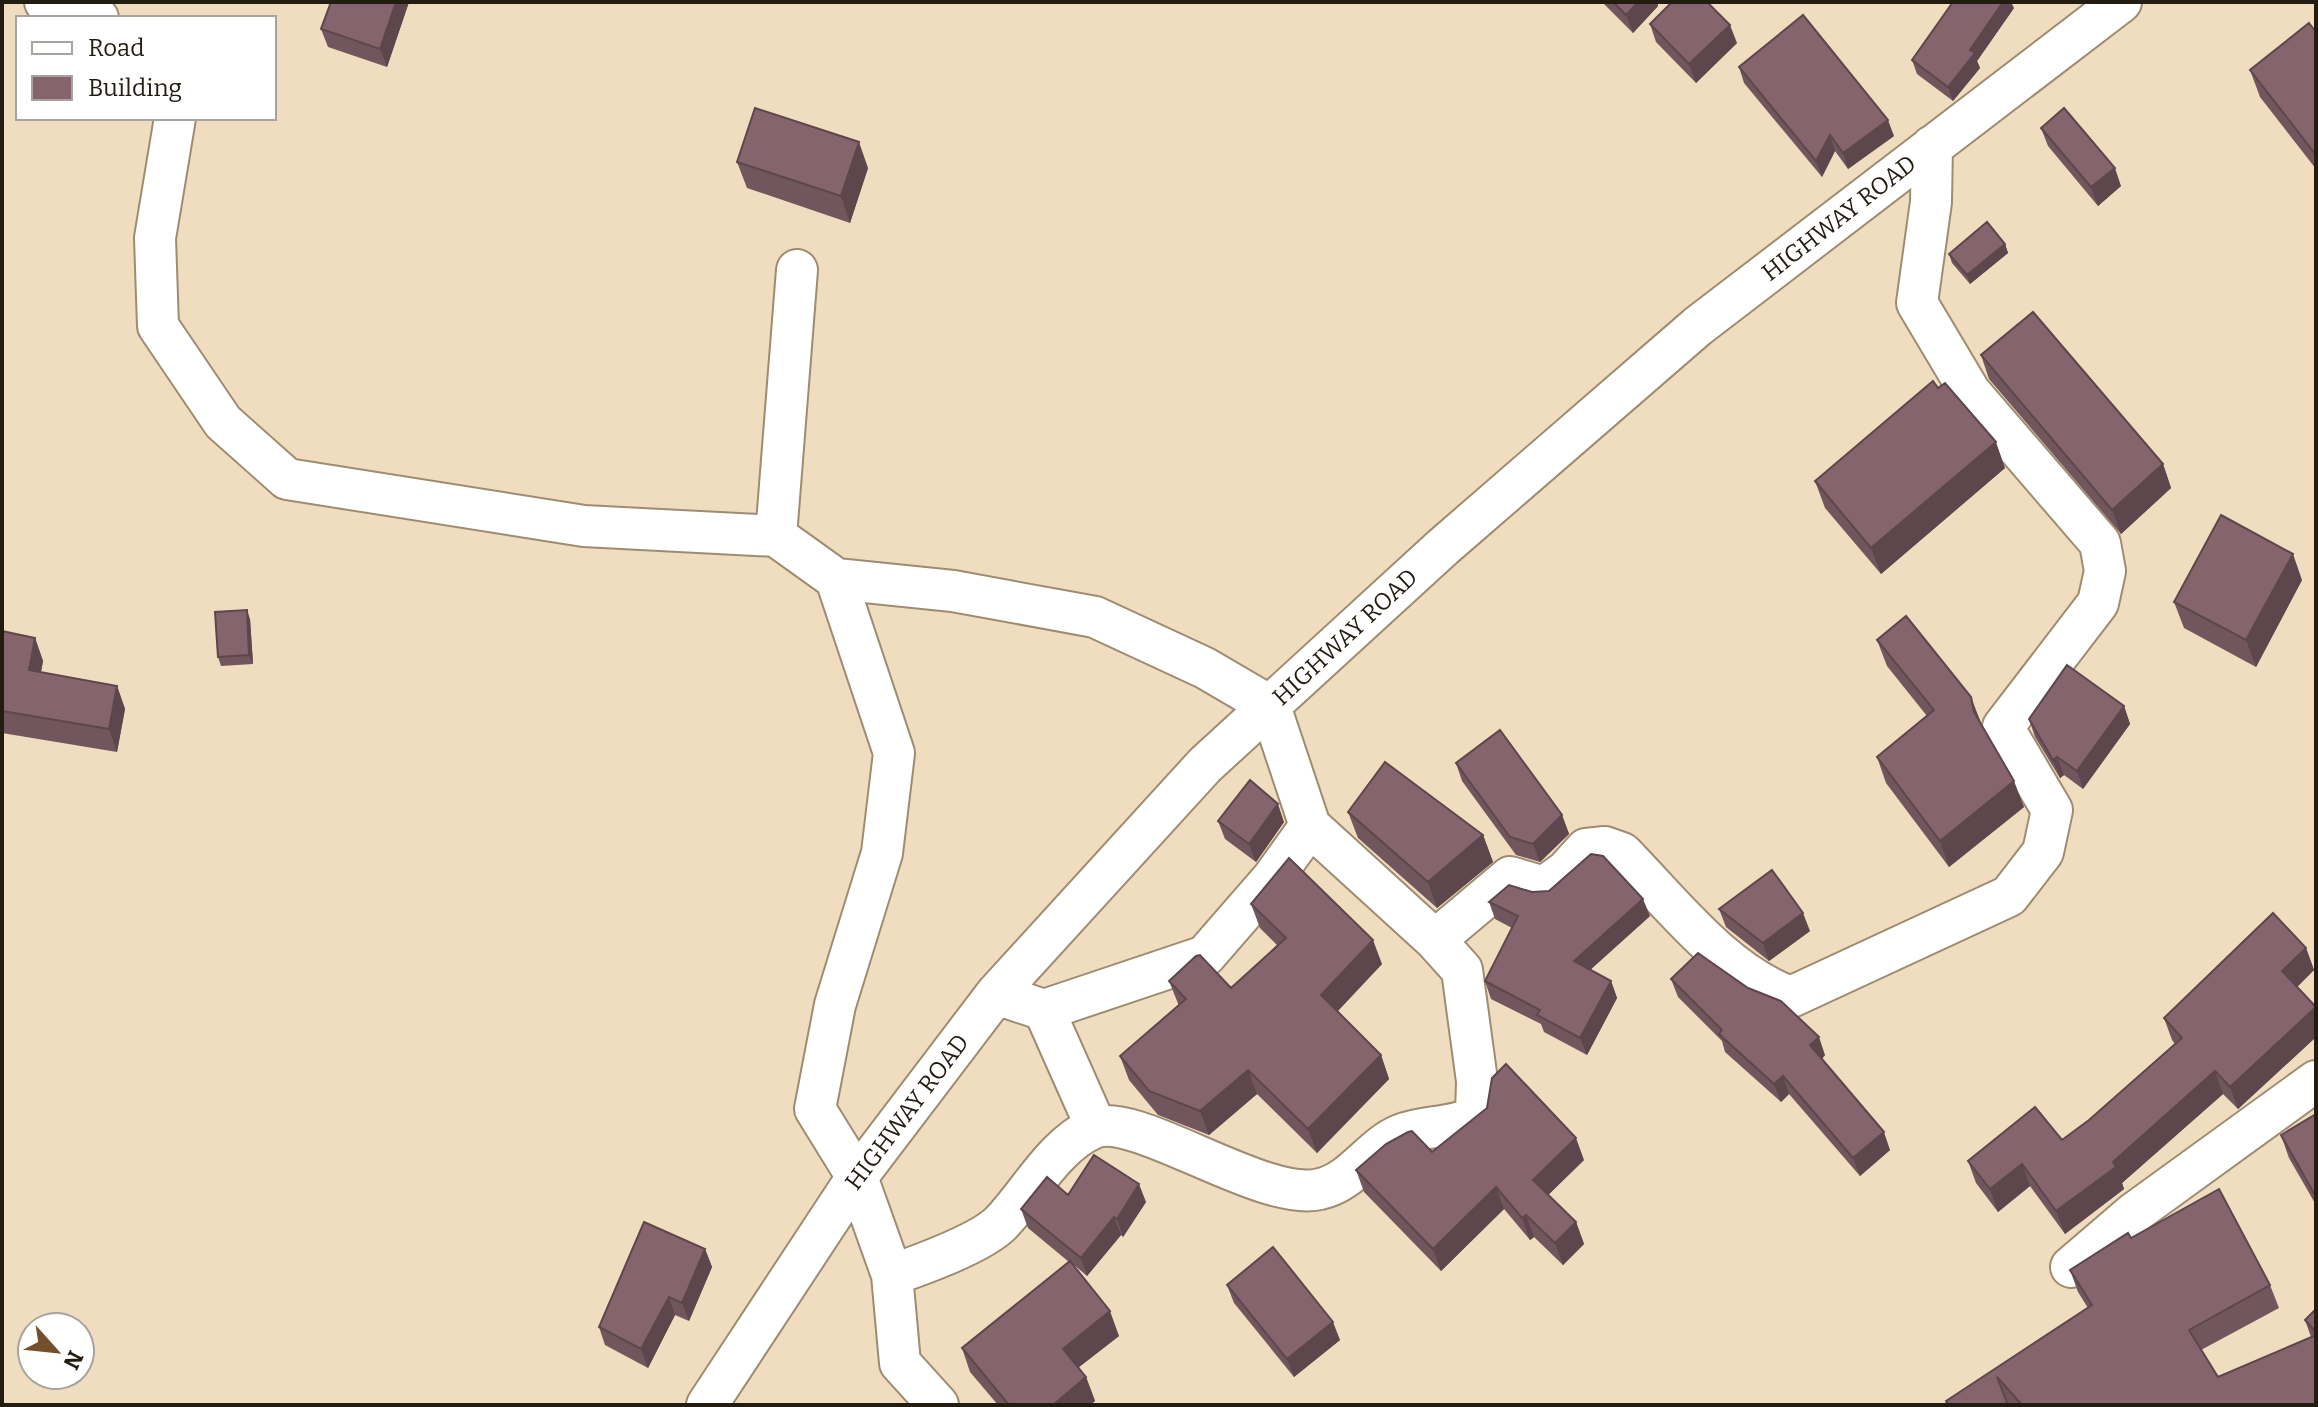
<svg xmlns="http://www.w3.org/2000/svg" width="2318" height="1407" font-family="Bitter,serif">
<rect width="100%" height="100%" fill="#f0ddc0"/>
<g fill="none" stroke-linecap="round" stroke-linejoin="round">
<g stroke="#9e8c71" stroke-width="44">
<path id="street" d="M45 2 98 18
M175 118 155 238 158 326 223 422 287 479 584 526 776 536 836 579 894 753 882 853 835 1005 815 1109 857 1177 892 1275 900 1363 938 1405
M776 536 797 270
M836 579 953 591 1095 617 1205 668 1270 706 1310 826 1435 940 1510 877 1544 887 1566 871 1586 849 1605 847 1622 853C1672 904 1724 973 1791 997L2009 896 2043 852 2052 810 2003 727 2098 603 2105 571 2100 543 1970 392 1917 303 1931 202 1932 146
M996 994 1044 1010 1205 956 1272 879 1310 826
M1044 1010 1096 1127
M2071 1267 2134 1213 2316 1081
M892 1275C920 1265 980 1244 1001 1223 1029 1194 1055 1144 1094 1128 1136 1111 1263 1203 1320 1189 1353 1182 1371 1147 1400 1135 1424 1125 1452 1129 1476 1116L1477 1081 1462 970 1435 940
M707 1405 857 1177 996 994 1205 765 1443 547 1698 326 2121 2"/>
</g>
<use href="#street" stroke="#fff" stroke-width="40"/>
</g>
<path fill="#72565e" d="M409 2 387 67 328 47 321 29Z
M1602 2H1657L1658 6 1633 33Z
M2014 8 1977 61 1980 68 1953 101 1917 74 1912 60Z
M1650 24 1737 43 1696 83 1656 42Z
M2316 32V169L2260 97 2250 70Z
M1739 67 1894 136 1848 169 1835 151 1822 177 1744 83Z
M2041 128 2121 186 2098 206 2048 146Z
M737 162 868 168 850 223 747 188Z
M2005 244 2008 253 1970 284 1952 263 1949 254Z
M1981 355 2163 464 2171 488 2121 534 1989 379Z
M2005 468 1881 574 1825 508 1815 481Z
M2302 580 2256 667 2184 628 2174 602Z
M250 619 253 664 221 666 218 657Z
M2 631 35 638 43 661 41 672 117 686 125 709 117 752 2 733Z
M1877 640 1981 725 2024 807 1949 867 1886 783 1877 757 1927 716 1887 666Z
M2124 706 2130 724 2083 789 2064 775 2060 778 2035 737 2029 719Z
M1456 763 1562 815 1569 834 1540 862 1516 855 1462 781Z
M1348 812 1483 835 1493 862 1437 908 1358 838Z
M1218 821 1284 822 1256 862 1225 839Z
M1532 892 1650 916 1590 970 1611 981 1617 998 1587 1055 1544 1032 1541 1024 1491 999 1485 981 1512 928 1495 919 1489 902Z
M1251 904 1382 964 1338 1011 1381 1055 1389 1079 1317 1153 1257 1094 1209 1135 1158 1115 1129 1080 1120 1056 1179 1006 1169 981 1231 988 1277 945 1260 928Z
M1719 909 1810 931 1769 961 1726 927Z
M2306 948 2314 970 2297 987 2316 1007V1037L2238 1109 2223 1094 2122 1183 2124 1189 2065 1234 2030 1186 1998 1212 1976 1183 1968 1161 2062 1140 2089 1120 2175 1044 2172 1040 2164 1018Z
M1671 979 1825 1055 1822 1059 1890 1150 1860 1176 1789 1094 1781 1102 1725 1052 1722 1041 1678 997Z
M2316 1114V1205L2289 1158 2281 1135Z
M1432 1152 1584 1160 1548 1195 1576 1222 1584 1244 1563 1265 1534 1237 1530 1240 1504 1209 1441 1271 1364 1192 1356 1170Z
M1068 1195 1146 1202 1123 1237 1121 1235 1087 1276 1073 1264 1119 1336 1078 1368 1086 1377 1095 1401 1090 1405H998L970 1372 962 1348 1069 1262 1028 1228 1021 1209Z
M2131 1238 2270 1285 2279 1308 2201 1350 2218 1377 2311 1337 2305 1320 2316 1309V1405H2010L2007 1401 2008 1405H1947L1946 1401 2088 1308 2078 1292 2070 1270Z
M705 1249 712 1267 689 1321 675 1315 648 1368 605 1345 599 1327Z
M1227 1285 1340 1340 1294 1377 1234 1303Z"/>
<path fill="#5d464c" d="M396 2H409L387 67 380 49Z
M1638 2H1657L1658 6 1633 33 1626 15Z
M2003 2H2011L2014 8 1977 61 1980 68 1953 101 1948 87 1970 50Z
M1730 25 1737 43 1696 83 1689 64Z
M1888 120 1894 136 1848 169 1843 153Z
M1830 135 1835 151 1822 177 1816 161Z
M859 142 868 168 850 223 841 196Z
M2115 168 2121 186 2098 206 2091 187Z
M2005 244 2008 253 1970 284 1967 275Z
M1996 442 2005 468 1881 574 1871 548Z
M2163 464 2171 488 2121 534 2112 510Z
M2293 554 2302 580 2256 667 2246 640Z
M247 610 250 619 253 664 249 655Z
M35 638 43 661 37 693 29 670Z
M117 686 125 709 117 752 109 729Z
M1971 697 1981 723 1983 739 1974 712Z
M2124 706 2130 724 2083 789 2077 771Z
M2057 757 2064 775 2060 778 2053 760Z
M2014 781 2024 807 1949 867 1940 841Z
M1278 804 1284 822 1256 862 1249 844Z
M1562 815 1569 834 1540 862 1533 844Z
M1483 835 1493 862 1437 908 1428 882Z
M1643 899 1650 916 1580 979 1574 961Z
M1803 913 1810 931 1769 961 1763 943Z
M1373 940 1382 964 1330 1019 1321 995Z
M2306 948 2314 970 2290 994 2282 971Z
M1611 981 1617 998 1587 1055 1580 1038Z
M2316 1007V1037L2238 1109 2230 1087Z
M1819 1037 1825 1055 1817 1064 1810 1045Z
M1381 1055 1389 1079 1317 1153 1308 1129Z
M1248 1070 1257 1094 1209 1135 1200 1111Z
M2215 1071 2223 1094 2122 1183 2124 1189 2065 1234 2056 1211Z
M1783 1076 1789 1094 1781 1102 1774 1084Z
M1884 1132 1890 1150 1860 1176 1853 1158Z
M1576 1138 1584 1160 1541 1202 1533 1180Z
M2022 1164 2030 1186 1998 1212 1990 1189Z
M1139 1184 1146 1202 1123 1237 1117 1219Z
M1496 1187 1504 1209 1441 1271 1433 1249Z
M1526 1215 1534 1237 1530 1240 1522 1218Z
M1114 1217 1121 1235 1087 1276 1081 1258Z
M1576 1222 1584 1244 1563 1265 1555 1243Z
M705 1249 712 1267 689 1321 682 1303Z
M669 1297 675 1315 648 1368 641 1349Z
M1110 1311 1119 1336 1071 1373 1063 1349Z
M1333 1322 1340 1340 1294 1377 1287 1359Z
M1086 1377 1095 1401 1090 1405H1053Z"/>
<path fill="#85646d" stroke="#5d464c" stroke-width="2" d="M331 2H396L380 49 321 29Z
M1613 2H1638L1626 15Z
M1672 2H1707L1730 25 1689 64 1650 24Z
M1953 2H2003L1970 50 1975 53 1948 87 1912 60Z
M1803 15 1888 120 1843 153 1830 135 1816 161 1739 67Z
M2309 23 2316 32V155L2250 70Z
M755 108 859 142 841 196 737 162Z
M2064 108 2115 168 2091 187 2041 128Z
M1987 222 2005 244 1967 275 1949 254Z
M2033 312 2163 464 2112 510 1981 355Z
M1933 381 1938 388 1945 383 1996 442 1871 548 1815 481Z
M2221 515 2293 554 2246 640 2174 602Z
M247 610 249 655 218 657 215 612Z
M1906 616 1971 697 1974 712 2014 781 1940 841 1877 757 1934 710 1877 640Z
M2 631 35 638 29 670 117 686 109 729 2 711Z
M2067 665 2124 706 2077 771 2057 757 2053 760 2029 719Z
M1500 730 1562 815 1533 844 1510 837 1456 763Z
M1385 762 1483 835 1428 882 1348 812Z
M1250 780 1278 804 1249 844 1218 821Z
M1591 854 1603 856 1643 899 1574 961 1611 981 1580 1038 1537 1015 1540 1010 1485 981 1518 916 1489 902 1509 885 1532 892 1549 891Z
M1289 858 1373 940 1321 995 1381 1055 1308 1129 1248 1070 1200 1111 1149 1091 1120 1056 1186 999 1169 981 1196 956 1200 955 1231 988 1286 938 1251 904Z
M1772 870 1803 913 1763 943 1719 909Z
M2273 913 2306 948 2282 971 2316 1007 2230 1087 2215 1071 2113 1162 2116 1167 2056 1211 2022 1164 1990 1189 1968 1161 2035 1107 2062 1140 2089 1120 2182 1038 2164 1018Z
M1698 953 1748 988 1781 1001 1819 1037 1810 1045 1884 1132 1853 1158 1783 1076 1774 1084 1719 1034 1722 1030 1671 979Z
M1506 1064 1576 1138 1533 1180 1576 1222 1555 1243 1526 1215 1522 1218 1496 1187 1433 1249 1356 1170 1386 1144 1408 1132 1412 1131 1432 1152 1487 1108 1492 1078Z
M2316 1114V1197L2281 1135Z
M1094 1155 1139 1184 1117 1219 1114 1217 1081 1258 1021 1209 1047 1177 1068 1195Z
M2219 1189 2270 1285 2189 1330 2218 1377 2316 1335V1405H2022L1997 1377 2008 1405H1948L1946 1401 2092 1305 2070 1270 2128 1233 2131 1238Z
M644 1222 705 1249 682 1303 669 1297 641 1349 599 1327Z
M1273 1247 1333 1322 1287 1359 1227 1285Z
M1070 1261 1110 1311 1063 1349 1086 1377 1053 1405H1009L962 1348Z
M2316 1309V1332L2305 1320Z"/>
<g text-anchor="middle" stroke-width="7" stroke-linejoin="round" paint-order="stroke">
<g font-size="24" fill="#231c11" stroke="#fff">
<text transform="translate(1839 218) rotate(-38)" y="8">HIGHWAY ROAD</text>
<text transform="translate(1345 637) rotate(-43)" y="8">HIGHWAY ROAD</text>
<text transform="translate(907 1112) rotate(-53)" y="8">HIGHWAY ROAD</text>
</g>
</g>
<rect width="2318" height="1407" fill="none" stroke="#231c11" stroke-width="8"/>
<rect x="16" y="16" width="260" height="104" fill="#ffffff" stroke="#a7a4a0" stroke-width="2"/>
<rect x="32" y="42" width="40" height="12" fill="#ffffff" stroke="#a7a4a0" stroke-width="2"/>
<text x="88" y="56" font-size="24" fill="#231c11">Road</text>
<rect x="32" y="76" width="40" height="24" fill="#85646d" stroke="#a7a4a0" stroke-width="2"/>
<text x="88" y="96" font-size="24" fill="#231c11">Building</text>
<g transform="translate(56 1351) rotate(117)"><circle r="38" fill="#ffffff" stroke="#a7a4a0" stroke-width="2"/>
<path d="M0-6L14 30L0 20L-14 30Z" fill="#754f2c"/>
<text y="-12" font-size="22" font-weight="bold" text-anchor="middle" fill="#231c11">N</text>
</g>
</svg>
